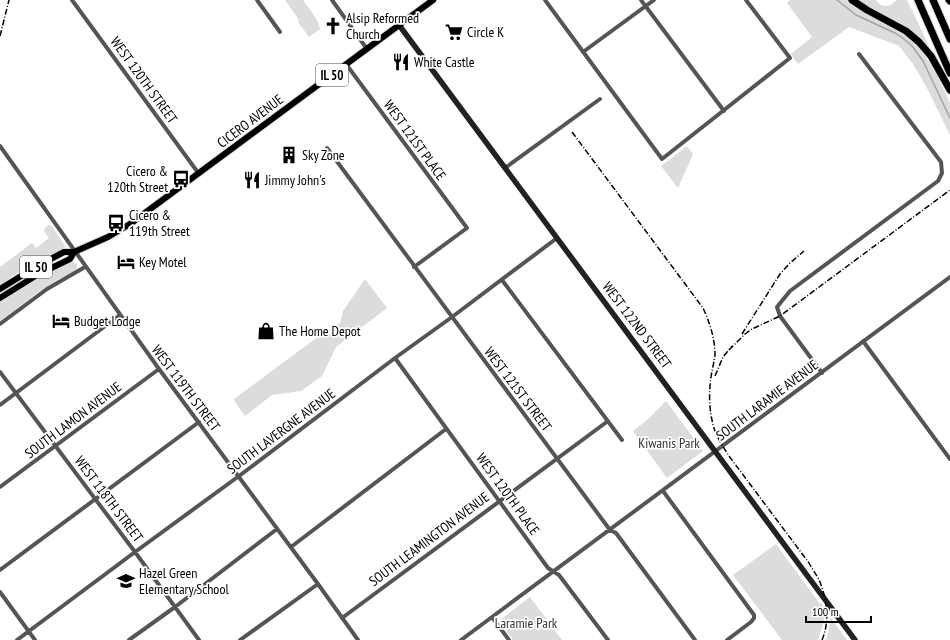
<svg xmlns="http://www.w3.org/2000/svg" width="950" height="640" font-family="'PT Sans Narrow',sans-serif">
<rect width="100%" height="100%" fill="#fff"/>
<path fill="#dcdcdc" d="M285 0H303C309 9 318 18 320 29L309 37 298 22 299 20Z
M790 0H847L865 13 895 29 917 44 936 73 950 103V135L928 90 913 64 899 46 849 27 798 64 791 54 812 37 787 3Z
M859 0H876C881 8 890 8 896 0H907L930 48 928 49C923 43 919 36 913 32 897 19 876 12 859 0Z
M687 146 693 154 678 188 661 166Z
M48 225H51L65 246 64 249 20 271 0 285V267L32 243 36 248 49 238 44 231 45 228Z
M73 262 77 264C79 273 63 276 57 280 37 292 19 307 0 321V302L41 277 70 263Z
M365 279 387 308 336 347 322 376 301 391 272 395 245 416 235 402 234 399 327 330H329L340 323 343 311Z
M666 401 703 451 667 478 633 431 647 420Z
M776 544 820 604 822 602 824 621 818 640H782L733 575Z
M530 597 562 640H513L499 621Z
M830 617 847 640H826L829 629Z"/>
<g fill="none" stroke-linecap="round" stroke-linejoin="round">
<path stroke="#a3a3a3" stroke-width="1.5" d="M837 0 856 15 895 33 904 39 912 46 923 61 950 118"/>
<g stroke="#dbdbdb" stroke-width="8">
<path id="primary" d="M0 289 39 265 64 252H74L108 237 130 224 433 0
M0 298 37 275 70 259 74 252"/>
</g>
<g stroke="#dbdbdb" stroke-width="9">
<path id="highway" d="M852 0 867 10 906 31 919 42 931 56 950 90
M918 0 950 73
M933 0 950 39
M949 0 950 1"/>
</g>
<path stroke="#555" stroke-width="4" d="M72 0 199 174
M257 0 280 32
M332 0 367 49
M545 0 662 159 790 58 746 0
M641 0 724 111
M583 52 654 0
M346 64 467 228 414 267
M0 146 159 369 318 584 358 640
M327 148 610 530 616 533 695 640
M505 168 600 99
M502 280 622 440
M0 324 47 289 85 267
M863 341 950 459
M395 358 548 568 559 575 608 640
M0 372 135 552 199 640
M822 373 780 316 777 307 790 291 938 181 942 173 941 162 859 54
M0 405 120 315
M0 487 159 369
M663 491 754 615V618L751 622 727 640
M291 547 446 429
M0 570 199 422
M0 592 35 640
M492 617 509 640
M342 618 608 421
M17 640 135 552 239 476 395 358 452 317 557 238
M129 640 175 607 277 529
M240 640 318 584
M461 640 950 277"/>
<path stroke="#222" stroke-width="5.5" d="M399 25 855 640"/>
<use href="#primary" stroke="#000" stroke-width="6"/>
<use href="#highway" stroke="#000" stroke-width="7"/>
<path stroke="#000" stroke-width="1.5" stroke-dasharray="6 2 1 2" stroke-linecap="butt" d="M0 36 9 0
M572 132 703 308C710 323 715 339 715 355 714 363 712 370 711 377 709 391 709 407 712 420 714 433 722 445 729 456L809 563C812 569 817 575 820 582 827 600 830 621 822 640
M742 334 780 274 790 263 804 251
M729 350 745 334 752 329 780 316 950 190
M715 376 723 357 732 346"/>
</g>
<defs>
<g id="church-bare" transform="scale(1.38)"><path d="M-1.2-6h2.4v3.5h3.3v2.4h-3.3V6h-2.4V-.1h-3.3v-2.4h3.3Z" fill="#000" stroke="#fff" stroke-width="2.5" paint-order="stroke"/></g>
<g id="supermarket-bare" transform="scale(1.38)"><path d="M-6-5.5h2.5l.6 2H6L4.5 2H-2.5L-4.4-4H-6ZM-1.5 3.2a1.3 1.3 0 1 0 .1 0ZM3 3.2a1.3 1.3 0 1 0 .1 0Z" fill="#000" stroke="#fff" stroke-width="2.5" paint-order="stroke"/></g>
<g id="restaurant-bare" transform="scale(1.38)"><path d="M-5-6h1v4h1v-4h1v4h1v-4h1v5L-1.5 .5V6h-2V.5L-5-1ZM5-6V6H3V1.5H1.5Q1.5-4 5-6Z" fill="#000" stroke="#fff" stroke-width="2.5" paint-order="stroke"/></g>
<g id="building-bare" transform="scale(1.38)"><path d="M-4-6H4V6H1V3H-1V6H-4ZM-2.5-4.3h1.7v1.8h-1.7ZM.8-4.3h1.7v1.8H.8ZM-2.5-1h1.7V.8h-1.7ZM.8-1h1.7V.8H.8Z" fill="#000" stroke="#fff" stroke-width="2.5" paint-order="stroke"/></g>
<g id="bus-bare" transform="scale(1.38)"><path d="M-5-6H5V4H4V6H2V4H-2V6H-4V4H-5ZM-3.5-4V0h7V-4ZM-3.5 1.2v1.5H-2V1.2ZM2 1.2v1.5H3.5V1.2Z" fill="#000" stroke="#fff" stroke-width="2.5" paint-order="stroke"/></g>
<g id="hotel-bare" transform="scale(1.38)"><path d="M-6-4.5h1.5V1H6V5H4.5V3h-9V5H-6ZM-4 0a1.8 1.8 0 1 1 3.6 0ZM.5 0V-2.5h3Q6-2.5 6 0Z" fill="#000" stroke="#fff" stroke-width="2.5" paint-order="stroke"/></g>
<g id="shop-bare" transform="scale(1.38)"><path d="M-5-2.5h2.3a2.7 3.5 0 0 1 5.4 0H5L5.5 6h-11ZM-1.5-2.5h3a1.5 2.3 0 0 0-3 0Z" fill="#000" stroke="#fff" stroke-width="2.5" paint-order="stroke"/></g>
<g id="school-bare" transform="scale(1.38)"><path d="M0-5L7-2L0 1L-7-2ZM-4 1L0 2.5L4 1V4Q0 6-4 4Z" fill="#000" stroke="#fff" stroke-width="2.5" paint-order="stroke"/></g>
</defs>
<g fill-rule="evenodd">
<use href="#church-bare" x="333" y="26"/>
<use href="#supermarket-bare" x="454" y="32"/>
<use href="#restaurant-bare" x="401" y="62"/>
<use href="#building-bare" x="289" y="155"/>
<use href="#bus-bare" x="181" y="179"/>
<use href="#restaurant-bare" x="252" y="180"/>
<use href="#bus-bare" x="116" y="223"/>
<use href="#hotel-bare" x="126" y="262"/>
<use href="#hotel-bare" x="61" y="321"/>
<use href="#shop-bare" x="266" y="331"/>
<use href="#school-bare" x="126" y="581"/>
</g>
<g text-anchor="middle" stroke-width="3.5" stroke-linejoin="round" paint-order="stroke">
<g fill="#fff" stroke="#4c4c4c" stroke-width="1">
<rect x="316" y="64" width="32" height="22" rx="3"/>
<rect x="20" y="256" width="32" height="22" rx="3"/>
</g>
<g font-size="13" font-weight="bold" fill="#000">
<text x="332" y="80">IL 50</text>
<text x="36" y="272">IL 50</text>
</g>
<g font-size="14" fill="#000" stroke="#fff" text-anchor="start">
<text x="346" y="23">Alsip Reformed<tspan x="346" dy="16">Church</tspan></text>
<text x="467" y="37">Circle K</text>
<text x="414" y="67">White Castle</text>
<text x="302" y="160">Sky Zone</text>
<text x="168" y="176" text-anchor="end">Cicero &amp;<tspan x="168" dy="16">120th Street</tspan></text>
<text x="265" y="185">Jimmy John's</text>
<text x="129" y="220">Cicero &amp;<tspan x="129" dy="16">119th Street</tspan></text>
<text x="139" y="267">Key Motel</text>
<text x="74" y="326">Budget Lodge</text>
<text x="279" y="336">The Home Depot</text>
<text x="139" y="578">Hazel Green<tspan x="139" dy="16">Elementary School</tspan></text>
</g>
<g font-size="14" fill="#000" stroke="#fff">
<text transform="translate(144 80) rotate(54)" y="5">WEST 120TH STREET</text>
<text transform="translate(250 121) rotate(-37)" y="5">CICERO AVENUE</text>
<text transform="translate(415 140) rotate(54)" y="5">WEST 121ST PLACE</text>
<text transform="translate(637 325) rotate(53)" y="5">WEST 122ND STREET</text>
<text transform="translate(186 388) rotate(53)" y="5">WEST 119TH STREET</text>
<text transform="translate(518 389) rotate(53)" y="5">WEST 121ST STREET</text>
<text transform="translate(767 400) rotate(-37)" y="5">SOUTH LARAMIE AVENUE</text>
<text transform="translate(73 420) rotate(-37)" y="5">SOUTH LAMON AVENUE</text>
<text transform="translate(281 431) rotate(-37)" y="5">SOUTH LAVERGNE AVENUE</text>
<text transform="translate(508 494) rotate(54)" y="5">WEST 120TH PLACE</text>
<text transform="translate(109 499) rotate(53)" y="5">WEST 118TH STREET</text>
<text transform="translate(429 539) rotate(-37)" y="5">SOUTH LEAMINGTON AVENUE</text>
</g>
<g font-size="14" fill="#333" stroke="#fff">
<text x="669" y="448">Kiwanis Park</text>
<text x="526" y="628">Laramie Park</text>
</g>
</g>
<path d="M806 616v6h65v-6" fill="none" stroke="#000000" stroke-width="2"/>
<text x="812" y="616" font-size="12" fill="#000000" stroke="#ffffff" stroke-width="3" paint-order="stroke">100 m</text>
</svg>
